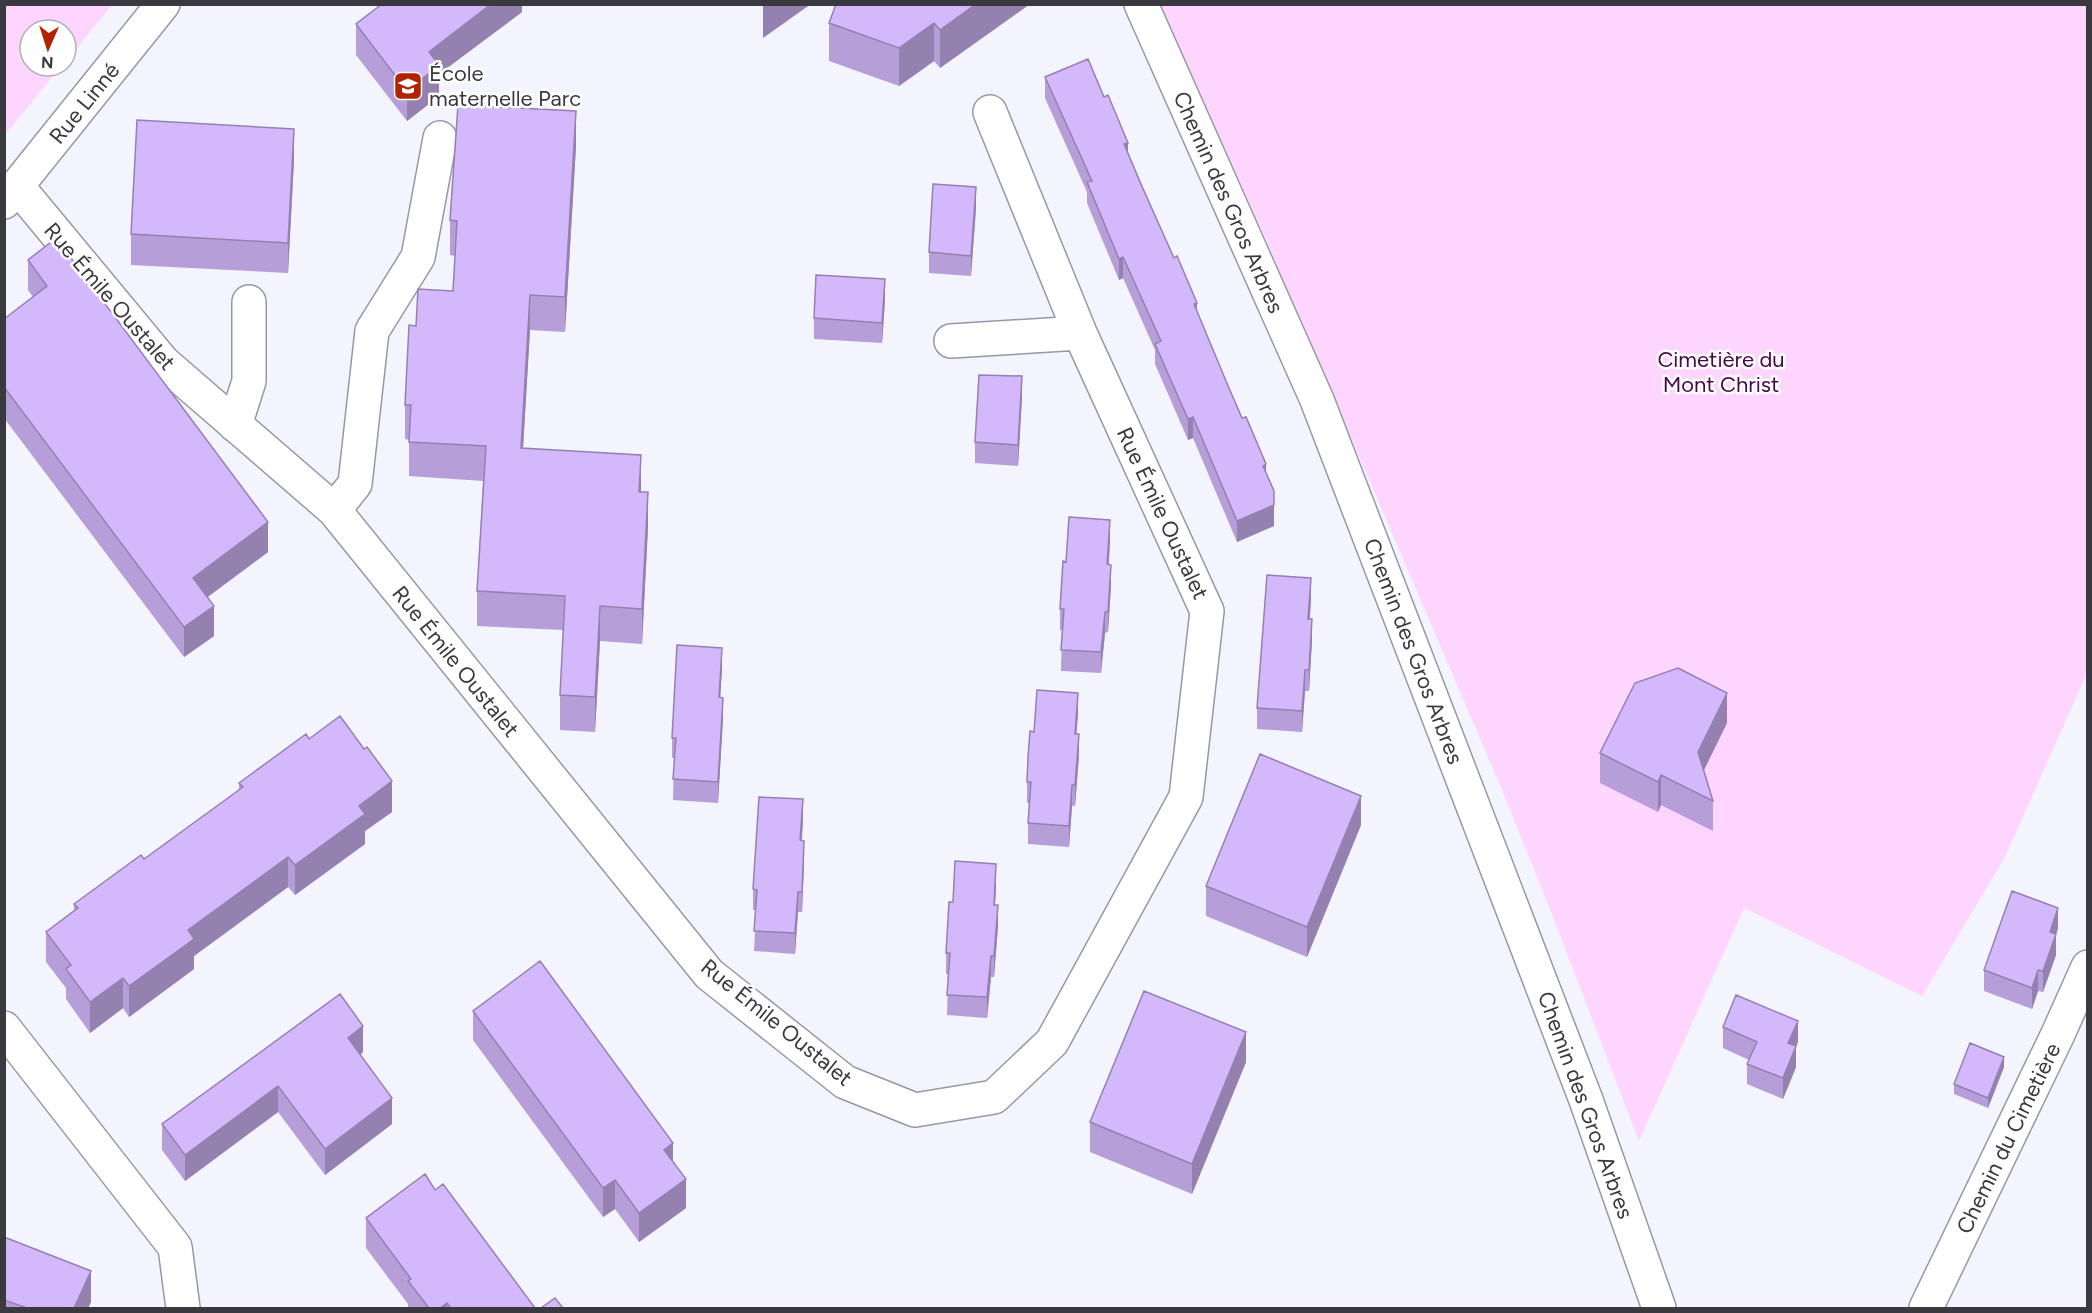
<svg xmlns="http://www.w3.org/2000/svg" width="2092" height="1313" font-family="Figtree,sans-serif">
<rect width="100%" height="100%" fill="#f3f4fd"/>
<path fill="#fed5fe" d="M5 4 112 5 66 61V30H30V66H61L5 135Z
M1158 5H2087V673L2005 857 1922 996 1744 908 1639 1141 1550 909 1500 785 1265 237Z"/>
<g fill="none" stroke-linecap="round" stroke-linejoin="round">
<g stroke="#9798a5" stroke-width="36">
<path id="minor" d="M1141 4 1317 400 1586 1100 1659 1308
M17 186 163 362 334 510 709 974 845 1082 915 1110 994 1097 1052 1042 1186 797 1207 611 1080 333 990 112
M4 202 163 4
M951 341 1080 333
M235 425 249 381V302
M334 510 355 484 372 331 418 257 440 138
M4 1028 175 1247 183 1308
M1926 1308 2058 1034 2088 967"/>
</g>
<use href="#minor" stroke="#fff" stroke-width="33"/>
</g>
<path fill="#b69ed9" d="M522 4V12L439 74V96L407 121 356 55V24Z
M1030 4 940 68 934 61 899 86 829 61V23Z
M1045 77 1128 152 1266 474 1274 526 1237 542 1193 438 1188 440 1155 364V350L1123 278 1119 280 1087 203V192L1045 98Z
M576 146 565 332 530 330 523 448 641 492 648 527 642 644 600 641 595 732 560 730V695L563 630 477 626V591L483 481 409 476V440L405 439V405L416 326 453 291 455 256 450 255V220Z
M294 160 288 273 131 265V234Z
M976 208 971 276 929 273V252Z
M28 260 268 552 207 597 214 636 184 657 4 418V319L33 297 28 290Z
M885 300 882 343 814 339V318Z
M1022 397 1018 466 975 463V442Z
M1110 541 1109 564 1111 585 1108 632 1105 633 1101 673 1061 671 1062 630H1060V609L1066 562Z
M1311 599 1310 619 1312 640 1309 691H1305L1302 732 1257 729V708Z
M722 669 720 698 723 718 718 803 673 800 674 758H672V738Z
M1078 714 1076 734 1079 755 1075 806H1072L1069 847 1028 844V823L1029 803H1027V782L1034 732Z
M1727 723 1704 770 1713 801V831L1661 805 1658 812 1600 783V753Z
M309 739 392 812 365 831V844L295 895 288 887 194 956V969L129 1017 123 1008 90 1033 66 999V988L46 962V932L74 910V904L144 859 239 790V783Z
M803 820 802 841 804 861 802 912H798L795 954 754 951 756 910H753V889Z
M1361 825 1307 957 1206 916V886Z
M996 885 995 905 998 926 994 977H991L987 1018 947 1015 948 974H946V953Z
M2058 929 2056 934V955L2043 992 2038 991 2032 1009 1984 991V970Z
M473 1011 673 1163 686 1208 639 1242 615 1209 603 1217 473 1040Z
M1723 1027 1798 1042 1796 1046V1067L1783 1099 1747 1084V1064L1749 1060 1723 1048Z
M363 1052 360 1055 392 1124 325 1175 278 1112 185 1181 162 1150V1124Z
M1246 1062 1192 1194 1090 1152V1122Z
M2004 1067 1988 1108 1954 1094V1084Z
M435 1190 535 1308H408V1304L366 1248V1218Z
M4 1237 91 1302 88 1308H4Z"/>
<path fill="#9481b0" d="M491 4H522V12L439 74V96L407 121V91L429 52Z
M763 4H811L763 38Z
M976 4H1030L940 68V30Z
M934 23V61L899 86V48Z
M576 111V146L565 332V297Z
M294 129V160L288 273V243Z
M1128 143V164L1124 144Z
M976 187V208L971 276V256Z
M1123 257V278L1119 280V259Z
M885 279V300L882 343V323Z
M530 295V330L521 482V448Z
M1197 303V324L1194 304Z
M1022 376V397L1018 466V445Z
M1193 417V438L1188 440V419Z
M641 455V490L639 527V492Z
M1266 464V485L1263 466Z
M648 492V527L642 644V609Z
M1274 505V526L1237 542V521Z
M1110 520V541L1107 585V564Z
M268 522V552L193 608V578Z
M1111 565V585L1108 632V611Z
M1311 578V599L1308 640V619Z
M214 606V636L184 657V627Z
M600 606V641L595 732V697Z
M1105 612V633L1101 673V652Z
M1312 619V640L1309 691V670Z
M722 648V669L719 718V697Z
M1305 670V691L1302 732V711Z
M1078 693V714L1075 755V734Z
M1727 693V723L1698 782V752Z
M723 698V718L718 803V782Z
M1079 734V755L1075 806V785Z
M1661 775V805L1658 812V782Z
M392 781V812L365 831V844L295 895V865L359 806Z
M1072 785V806L1069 847V826Z
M1361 796V825L1307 957V927Z
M803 799V820L800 861V840Z
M804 841V861L802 912V892Z
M288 857V887L194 956V969L129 1017V986L188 930Z
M996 864V885L994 926V905Z
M798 892V912L795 954V933Z
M998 905V926L994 977V956Z
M2058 908V929L2056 934V955L2043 992V971L2050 932Z
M991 956V977L987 1018V997Z
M2038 970V991L2032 1009V988Z
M123 978V1008L90 1033V1002Z
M1798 1021V1042L1788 1064V1043Z
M363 1026V1052L348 1064V1038Z
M1246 1032V1062L1192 1194V1164Z
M1796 1046V1067L1783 1099V1078Z
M2004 1057V1067L1988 1108V1098Z
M278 1086V1112L185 1181V1155Z
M392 1098V1124L325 1175V1149Z
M673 1143V1172L664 1150Z
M686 1179V1208L639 1242V1213Z
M615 1180V1209L603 1217V1188Z
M91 1271V1302L88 1308H74Z
M447 1303V1308H440Z"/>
<path fill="#d4b8fc" stroke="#9481b0" stroke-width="1.5" d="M382 4H491L429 52 439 65 407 91 356 24Z
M836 4H976L940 30 934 23 899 48 829 23Z
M1088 59 1104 97 1108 95 1128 143 1124 144 1140 182 1174 258 1177 256 1197 303 1194 304 1226 381 1242 418 1246 417 1266 464 1263 466 1274 491V505L1237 521 1193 417 1188 419 1155 344 1161 341 1123 257 1119 259 1087 182 1092 181 1045 77Z
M458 105 576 111 565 297 530 295 521 448 641 455 639 492H648L642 609 600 606 595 697 560 695 565 596 477 591 486 446 409 442 411 405H405L409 325 416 326 418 289 453 291 457 221 450 220Z
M137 120 294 129 288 243 131 234Z
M933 184 976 187 971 256 929 252Z
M56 238 268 522 193 578 214 606 184 627 4 387V319L47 286 28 260Z
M816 275 885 279 882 323 814 318Z
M979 375 1022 376 1018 445 975 442Z
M1069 517 1110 520 1107 564 1111 565 1108 611 1105 612 1101 652 1061 650 1064 609H1060L1063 561 1066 562Z
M1267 575 1311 578 1308 619H1312L1309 670H1305L1302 711 1257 708Z
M677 645 722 648 719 697 723 698 718 782 673 779 676 738H672Z
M1678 668 1727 693 1698 752 1713 801 1661 775 1658 782 1600 753 1635 683Z
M1037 690 1078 693 1075 734H1079L1075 785H1072L1069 826 1028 823 1031 782H1027L1028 757 1030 731 1034 732Z
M340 716 364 749 367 747 392 781 359 806 365 814 295 865 288 857 188 930 194 939 129 986 123 978 90 1002 66 969 71 965 46 932 78 908 74 904 141 855 144 859 243 787 239 783 306 734 309 739Z
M1260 754 1361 796 1307 927 1206 886Z
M759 797 803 799 800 840 804 841 802 892H798L795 933 754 931 757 890 753 889Z
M955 861 996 864 994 905H998L994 956H991L987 997 947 995 950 953H946L949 902H953Z
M2012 891 2058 908 2050 932 2056 934 2043 971 2038 970 2032 988 1984 970Z
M540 961 673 1143 664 1150 686 1179 639 1213 615 1180 603 1188 473 1011Z
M1144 991 1246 1032 1192 1164 1090 1122Z
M340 994 363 1026 348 1038 392 1098 325 1149 278 1086 185 1155 162 1124Z
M1736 995 1798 1021 1788 1043 1796 1046 1783 1078 1747 1064 1757 1042 1723 1027Z
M1970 1043 2004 1057 1988 1098 1954 1084Z
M425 1174 435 1190 443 1184 535 1308H451L447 1303 440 1308H429L408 1281 411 1279 366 1218Z
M4 1237 91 1271 74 1308H27L4 1300Z
M555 1298 563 1308H541Z"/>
<defs>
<g id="school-square" transform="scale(1.5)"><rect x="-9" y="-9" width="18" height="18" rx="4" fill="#b02401" stroke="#fff"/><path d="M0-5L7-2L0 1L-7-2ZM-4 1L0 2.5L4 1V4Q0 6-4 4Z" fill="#fff"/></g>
</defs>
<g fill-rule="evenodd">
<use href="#school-square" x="408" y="86"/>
</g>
<g text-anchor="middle" stroke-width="5" stroke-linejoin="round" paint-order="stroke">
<g font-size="22" fill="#39393f" stroke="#fff" text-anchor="start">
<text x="429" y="81">École<tspan x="429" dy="25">maternelle Parc</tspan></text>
</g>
<g font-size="22" fill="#39393f" stroke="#fff">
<text transform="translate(84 103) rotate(-51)" y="8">Rue Linné</text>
<text transform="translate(1229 202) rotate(66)" y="8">Chemin des Gros Arbres</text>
<text transform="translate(110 296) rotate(49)" y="8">Rue Émile Oustalet</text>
<text transform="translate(1163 513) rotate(65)" y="8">Rue Émile Oustalet</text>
<text transform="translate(1414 651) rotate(69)" y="8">Chemin des Gros Arbres</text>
<text transform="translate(456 661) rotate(51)" y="8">Rue Émile Oustalet</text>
<text transform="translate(777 1022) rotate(39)" y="8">Rue Émile Oustalet</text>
<text transform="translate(1586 1105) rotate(70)" y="8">Chemin des Gros Arbres</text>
<text transform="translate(2008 1138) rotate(-64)" y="8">Chemin du Cimetière</text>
</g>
<g font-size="22" fill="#48044c" stroke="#fff">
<text x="1721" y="367">Cimetière du<tspan x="1721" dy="25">Mont Christ</tspan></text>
</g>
</g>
<rect width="2092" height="1313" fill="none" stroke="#39393f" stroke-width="12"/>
<g transform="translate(48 48) rotate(183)"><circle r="28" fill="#ffffff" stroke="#b0b0b2" stroke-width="1.5"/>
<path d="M0-4.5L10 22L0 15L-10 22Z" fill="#b02401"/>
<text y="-9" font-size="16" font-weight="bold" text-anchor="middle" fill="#39393f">N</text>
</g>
</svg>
